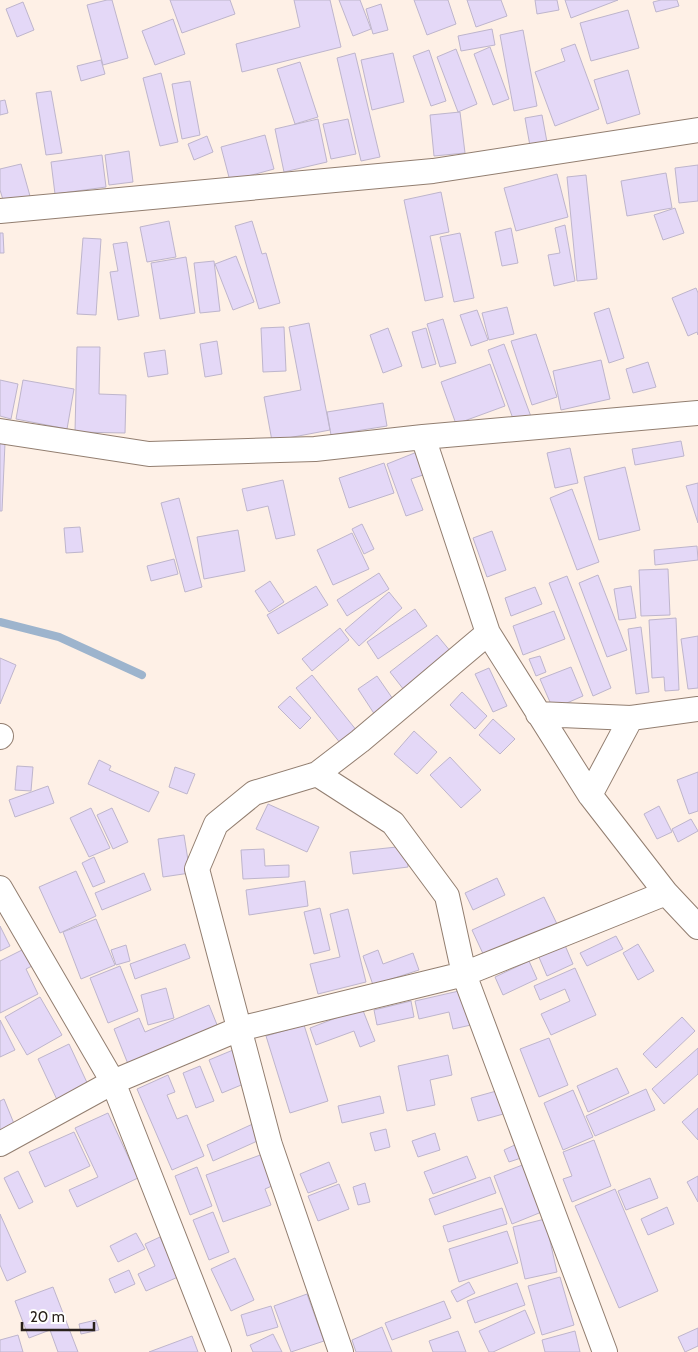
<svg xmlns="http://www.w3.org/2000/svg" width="698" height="1352" font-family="Cabin,sans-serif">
<rect width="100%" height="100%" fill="#fef0e6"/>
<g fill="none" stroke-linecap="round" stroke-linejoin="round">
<path stroke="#9db4cd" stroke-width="8" d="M0 622 59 637 142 675"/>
</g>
<path fill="#e4d8f7" stroke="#beb5cc" d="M107 0H112L128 58 103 65 87 5Z
M170 0H230L235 14 182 33Z
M294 0H330L341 47 242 72 236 44 300 27Z
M339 0H360L371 29 353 36Z
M414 0H448L456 24 427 35Z
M467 0H501L507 16 476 27Z
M535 0H557L559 10 537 14Z
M565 0H618L571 18Z
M661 0H677L679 6 656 12 653 2Z
M23 2 34 30 17 37 6 9Z
M381 4 388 30 373 34 366 9Z
M628 10 639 48 591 61 580 23Z
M173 19 185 54 155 65 142 31Z
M492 29 495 45 461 51 458 36Z
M523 30 537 106 514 111 500 35Z
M575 44 599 109 555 126 535 72 565 61 561 49Z
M490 47 509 99 493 105 474 54Z
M456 49 477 104 458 112 437 57Z
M429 50 446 101 431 106 413 56Z
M355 53 380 157 361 161 337 58Z
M393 53 404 102 372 110 361 60Z
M101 60 105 74 81 81 77 66Z
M300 62 318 117 295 124 277 69Z
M628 70 640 114 607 124 594 80Z
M161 73 178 142 160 146 143 78Z
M190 81 200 135 182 139 172 84Z
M51 91 62 153 46 155 36 93Z
M5 100 8 113 0 115V101Z
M460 112 465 153 434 156 430 115Z
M542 115 547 142 530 146 525 118Z
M318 119 327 162 284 172 275 129Z
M348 119 356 154 331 159 323 124Z
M265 135 274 169 230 181 221 147Z
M207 136 213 152 194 160 188 144Z
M129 151 133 182 109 185 105 155Z
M102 155 106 187 55 194 51 162Z
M21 164 30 196 4 203 0 190V169Z
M698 165V201L679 203 675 168Z
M666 173 672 208 627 216 621 181Z
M557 174 568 217 516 231 504 188Z
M586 175 597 279 577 281 567 177Z
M441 192 449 232 430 236 443 297 425 301 404 200Z
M675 208 684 233 663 240 654 215Z
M169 221 176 257 147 262 140 227Z
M252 221 262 254 266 253 280 303 259 309 235 226Z
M565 225 575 281 554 286 548 255 560 253 555 228Z
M511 228 518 263 502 266 495 232Z
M0 233H3L4 253H0Z
M460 233 474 298 454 302 440 237Z
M83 238 101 239 96 315 77 314Z
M127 242 139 316 118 320 110 272 118 271 113 244Z
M236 256 254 302 233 310 215 264Z
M186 257 195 313 160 319 151 263Z
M214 261 220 311 200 313 194 263Z
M696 288 698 293V335L697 332 688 336 672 298Z
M507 307 514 334 489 340 482 313Z
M609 308 624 358 609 363 594 313Z
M477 310 488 340 471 346 460 315Z
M443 319 456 363 440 367 427 324Z
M309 323 330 430 272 441 264 397 301 390 289 327Z
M284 327 286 371 263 372 261 328Z
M388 328 402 366 383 373 370 335Z
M426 328 436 364 422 368 412 332Z
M536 334 557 397 532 405 511 341Z
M217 341 222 374 205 377 200 344Z
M504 344 533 422 516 427 488 350Z
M77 347H100L99 394 126 395 125 433 75 432Z
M165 350 168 374 148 377 144 353Z
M601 360 610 399 561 410 553 371Z
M648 362 656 387 633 393 626 369Z
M490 364 505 406 456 424 441 382Z
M0 380 18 384 11 419 0 416Z
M23 380 74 389 67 429 16 419Z
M383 403 387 426 331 435 327 412Z
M681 441 684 456 635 465 632 449Z
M0 443H5L2 511H0Z
M570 448 578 483 555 488 547 453Z
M417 452 426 474 411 479 423 510 406 516 387 464Z
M384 463 394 493 349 508 339 478Z
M625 467 640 530 599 540 584 477Z
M283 480 295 535 276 539 268 506 247 511 242 489Z
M698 483V523L686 486Z
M572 489 599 562 577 570 550 498Z
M179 498 202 587 185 592 161 503Z
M362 524 374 549 364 554 352 529Z
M80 527 83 552 66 553 64 528Z
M238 530 245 571 204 579 197 537Z
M492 531 506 570 487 577 473 538Z
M352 533 369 569 333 585 317 550Z
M697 546 698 560 655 565 654 550Z
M174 559 178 574 151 581 147 566Z
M668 569 670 615 641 616 639 570Z
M379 573 389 589 347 616 337 600Z
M598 575 627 650 607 657 579 583Z
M567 576 611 688 593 696 549 583Z
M270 581 284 602 269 612 255 591Z
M316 586 328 605 278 634 267 615Z
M631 586 636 618 619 620 614 589Z
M535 587 542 604 511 616 505 598Z
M389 592 402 608 359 646 345 630Z
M415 609 427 626 378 659 367 642Z
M554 611 565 639 523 655 513 626Z
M676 618 679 690 665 691 664 677 652 678 649 620Z
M641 627 649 692 636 694 628 629Z
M340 628 349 640 312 671 302 659Z
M437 635 451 652 404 690 390 672Z
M698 636V688L688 689 681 639Z
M540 656 546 672 536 676 529 659Z
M0 658 16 665 0 704Z
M571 667 583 696 553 709 540 679Z
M489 668 507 706 493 712 475 674Z
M312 675 357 731 341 744 296 688Z
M377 676 395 702 375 715 358 689Z
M462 692 487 716 475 729 450 705Z
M290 696 311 718 300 729 278 707Z
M493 719 515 739 500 754 479 735Z
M414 731 437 752 417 774 394 754Z
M450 757 481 790 461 808 430 775Z
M99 760 111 766 109 770 159 792 149 812 88 784Z
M17 766 33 767 31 791 15 790Z
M175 767 195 774 187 794 169 787Z
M698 772V811L689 814 677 780Z
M48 786 54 803 15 817 9 800Z
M268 804 319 827 307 852 256 829Z
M659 806 672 832 657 839 644 814Z
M91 808 110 848 89 857 70 818Z
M112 808 128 842 113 849 97 815Z
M691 819 698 831 678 842 672 829Z
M184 835 190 873 163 877 158 839Z
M406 846 408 867 353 874 350 852Z
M264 849 265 866 289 865V877L243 879 241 850Z
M94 857 105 882 93 887 82 863Z
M76 871 96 916 60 933 39 887Z
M144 873 151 890 102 910 95 893Z
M497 878 505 895 473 910 465 893Z
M305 881 308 906 249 915 246 890Z
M544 897 557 924 485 958 472 930Z
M320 908 330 950 314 954 304 912Z
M348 909 366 982 318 994 310 964 340 957 330 914Z
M96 919 115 965 81 979 63 932Z
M0 926 10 946 0 951Z
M616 936 623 949 587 966 580 953Z
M564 943 573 964 547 976 538 955Z
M185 944 190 958 135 979 130 964Z
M638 944 654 971 638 980 623 953Z
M126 945 130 961 116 965 111 950Z
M26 948 34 965 26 969 38 994 0 1013V961Z
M378 950 383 964 413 953 419 970 373 985 363 956Z
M529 961 537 979 503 995 495 977Z
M120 966 138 1011 108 1023 90 978Z
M575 968 596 1015 551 1035 541 1014 570 1001 565 989 540 1000 534 986Z
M166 988 174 1018 148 1025 141 995Z
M472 988 480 1023 453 1029 449 1012 419 1019 415 1001Z
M40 997 62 1035 27 1055 5 1017Z
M411 1001 414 1017 377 1025 374 1010Z
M209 1005 220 1032 130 1069 114 1029 139 1018 145 1032Z
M362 1008 375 1041 360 1047 354 1031 316 1045 310 1028Z
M682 1017 695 1031 656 1068 643 1054Z
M0 1020 15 1050 0 1057Z
M304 1025 328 1101 290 1113 266 1036Z
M549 1038 568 1085 539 1097 520 1049Z
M69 1044 90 1089 59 1104 38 1059Z
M698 1048V1074L664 1104 652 1089Z
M233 1050 246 1083 222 1093 209 1060Z
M448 1055 452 1075 430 1080 435 1105 407 1111 398 1066Z
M200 1066 214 1101 196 1108 183 1073Z
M617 1068 629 1093 588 1112 577 1086Z
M168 1075 175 1092 167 1095 177 1119 187 1115 204 1156 172 1170 137 1089Z
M646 1089 655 1110 595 1136 586 1116Z
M500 1090 507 1113 478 1121 471 1098Z
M573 1090 593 1137 563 1150 544 1103Z
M380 1096 384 1113 342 1123 338 1106Z
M4 1099 17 1131 0 1137V1101Z
M698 1108V1140L682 1122Z
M108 1113 138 1178 77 1207 69 1190 98 1177 75 1128Z
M257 1122 264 1138 213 1161 207 1145Z
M386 1129 390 1147 375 1151 370 1133Z
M74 1132 90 1166 45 1187 29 1152Z
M435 1133 440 1150 418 1157 412 1141Z
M594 1140 611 1186 572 1202 563 1179 572 1176 563 1152Z
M519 1143 524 1157 509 1162 504 1150Z
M263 1154 274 1185 265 1189 271 1205 223 1222 206 1175Z
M467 1156 476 1178 433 1194 424 1172Z
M329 1162 337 1182 308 1193 300 1174Z
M525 1164 544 1211 512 1224 494 1176Z
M197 1167 212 1206 190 1215 175 1176Z
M18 1171 33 1202 19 1209 4 1178Z
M698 1176V1202L687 1182Z
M490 1177 496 1193 435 1215 429 1199Z
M650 1178 658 1198 626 1210 618 1191Z
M365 1183 370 1202 358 1205 353 1187Z
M339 1184 349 1209 318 1221 308 1196Z
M615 1189 658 1291 619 1308 575 1206Z
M667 1207 674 1224 648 1235 641 1219Z
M502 1208 507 1224 448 1242 443 1226Z
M213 1212 229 1252 209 1260 193 1220Z
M0 1214 26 1272 7 1281 0 1265Z
M545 1219 557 1272 525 1279 513 1227Z
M507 1231 518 1263 459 1282 449 1249Z
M136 1233 145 1249 118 1262 110 1246Z
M160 1237 178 1277 146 1291 138 1274 155 1266 145 1244Z
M235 1258 254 1300 231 1311 211 1269Z
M129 1270 135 1284 115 1293 109 1279Z
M560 1277 574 1325 542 1335 528 1286Z
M469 1282 475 1293 457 1302 451 1291Z
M517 1283 525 1305 475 1323 467 1301Z
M53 1287 78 1352H58L50 1330 29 1338 15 1301Z
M307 1294 324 1341 291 1352 274 1306Z
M444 1301 451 1318 392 1340 385 1323Z
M271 1306 278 1327 247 1336 241 1315Z
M525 1310 535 1333 493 1352H489L479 1331Z
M96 1320 99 1330 81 1334 79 1324Z
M382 1327 392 1352H356L352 1340Z
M698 1328V1346L685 1352 678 1337Z
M458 1331 466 1352H433L429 1341Z
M575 1331 580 1352H545L542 1340Z
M273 1334 282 1352H253L250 1345Z
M18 1335 23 1352H0V1340Z
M192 1336 198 1352H149Z"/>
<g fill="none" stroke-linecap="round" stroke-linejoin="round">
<g stroke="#927e70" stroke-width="26">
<path id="street" d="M0 211 433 171 698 130
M0 431 149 454 315 449 423 437 698 413
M423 437 488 633 590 795 666 893 698 927
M538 714 631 718 698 709
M0 737 1 736
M317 774 393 823 447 896 464 974 666 893
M590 795 631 718
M0 888 113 1082 219 1352
M0 1144 113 1082 239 1029 464 974 605 1352
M341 1352 270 1145 197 869 216 824 254 793 317 774 360 741 488 633"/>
</g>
<use href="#street" stroke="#fff" stroke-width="24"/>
</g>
<path d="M22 1322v8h72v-8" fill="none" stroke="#29211b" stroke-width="2.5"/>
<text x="30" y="1322" font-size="15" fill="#29211b" stroke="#ffffff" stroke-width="4" paint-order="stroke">20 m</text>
</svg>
